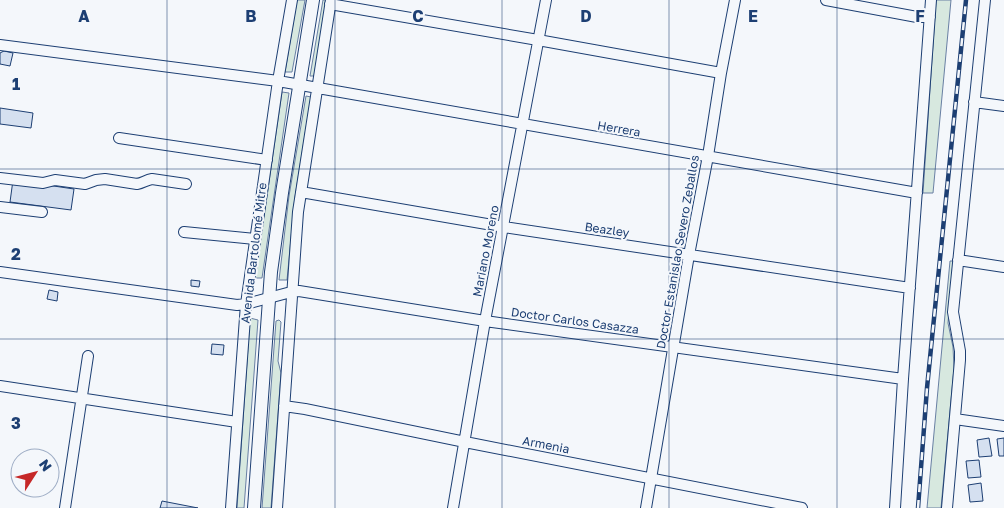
<svg xmlns="http://www.w3.org/2000/svg" width="1004" height="508" font-family="'Golos Text',sans-serif">
<rect width="100%" height="100%" fill="#f4f7fb"/>
<path fill="#d7e8df" stroke="#687fa3" d="M297 0H305L292 72H285Z
M323 0H327L314 76H310Z
M936 0H951L933 193H923Z
M282 92 289 93 262 278H255Z
M306 96 311 97 295 197 287 280H279L289 196Z
M950 261H953L948 323 953 347 954 368 941 508H927Z
M250 318 258 320 244 508H237Z
M279 320 281 322 278 361 281 373 271 508H262L276 321Z"/>
<path fill="#d5e0f0" stroke="#1d3f73" d="M4 51 13 53 10 66 0 64V53Z
M0 108 33 113 31 128 0 124Z
M13 180 74 189 71 210 10 202Z
M191 280 200 281 199 287 191 286Z
M49 290 58 292 57 301 47 299Z
M212 344 224 345 223 355 211 354Z
M989 438 992 456 979 457 977 440Z
M1004 438V456H999L997 439Z
M979 460 981 477 968 478 966 461Z
M981 483 983 501 970 502 968 485Z
M162 501 198 508H160Z"/>
<g fill="none" stroke-linecap="round" stroke-linejoin="round">
<g stroke="#1d3f73" stroke-width="12">
<path id="minor" d="M826 0 917 17H930
M330 4 538 40 721 73
M0 45 278 81 917 193
M974 102 1004 106
M119 138 267 160
M0 178 43 183 55 180 85 184 96 180 105 179 137 184C143 183 146 180 152 179L186 184
M301 192 504 227 910 288
M0 207 42 212
M184 232 255 239
M958 260 1004 267
M0 272 237 305 246 304 291 292 299 291 485 321 903 379
M0 386 237 422
M284 406 305 409 465 442 802 508
M955 419 1004 426
M65 508 88 356
M231 508 246 304 278 81 292 0
M277 508 298 212 331 0
M453 508 485 321 546 0
M646 508 689 255 708 156 721 73 735 0
M895 508 903 379 931 0
M947 508 960 360V351L953 312 985 0"/>
</g>
<g stroke="#1d3f73" stroke-width="14">
<path id="major" d="M254 508 271 272 282 193 313 0"/>
</g>
<use href="#minor" stroke="#f4f7fb" stroke-width="10"/>
<use href="#major" stroke="#f4f7fb" stroke-width="12"/>
<g stroke="#1d3f73" stroke-width="4.5">
<path id="rail" d="M918 508 927 388 966 0"/>
</g>
<use href="#rail" stroke="#f4f7fb" stroke-width="2.5" stroke-dasharray="8" stroke-linecap="butt"/>
</g>
<path fill="none" stroke="#1d3f73" stroke-width="1" stroke-opacity="0.55" d="M167 0V508M335 0V508M502 0V508M669 0V508M837 0V508M0 169H1004M0 339H1004"/>
<g text-anchor="middle" stroke-width="4" stroke-linejoin="round" paint-order="stroke">
<g font-size="12" fill="#1d3f73" stroke="#f4f7fb">
<text transform="translate(619 129) rotate(10)" y="4">Herrera</text>
<text transform="translate(607 230) rotate(8)" y="4">Beazley</text>
<text transform="translate(486 251) rotate(-79)" y="4">Mariano Moreno</text>
<text transform="translate(678 252) rotate(-80)" y="4">Doctor Estanislao Severo Zeballos</text>
<text transform="translate(254 253) rotate(-83)" y="4">Avenida Bartolomé Mitre</text>
<text transform="translate(575 321) rotate(8)" y="4">Doctor Carlos Casazza</text>
<text transform="translate(546 445) rotate(11)" y="4">Armenia</text>
</g>
</g>
<g font-size="16" text-anchor="middle" font-weight="bold" fill="#1d3f73" stroke="#f4f7fb" stroke-width="4" stroke-linejoin="round" paint-order="stroke">
<text x="84" y="22">A</text>
<text x="251" y="22">B</text>
<text x="418" y="22">C</text>
<text x="586" y="22">D</text>
<text x="753" y="22">E</text>
<text x="920" y="22">F</text>
<text x="16" y="90">1</text>
<text x="16" y="260">2</text>
<text x="16" y="429">3</text>
</g>
<g transform="translate(35 473) rotate(54)"><circle r="24" fill="#f4f7fb" stroke="#9eadc5"/>
<path d="M0-4L9 19L0 12L-9 19Z" fill="#c62828"/>
<text y="-8" font-size="14" font-weight="bold" text-anchor="middle" fill="#1d3f73">N</text>
</g>
</svg>
